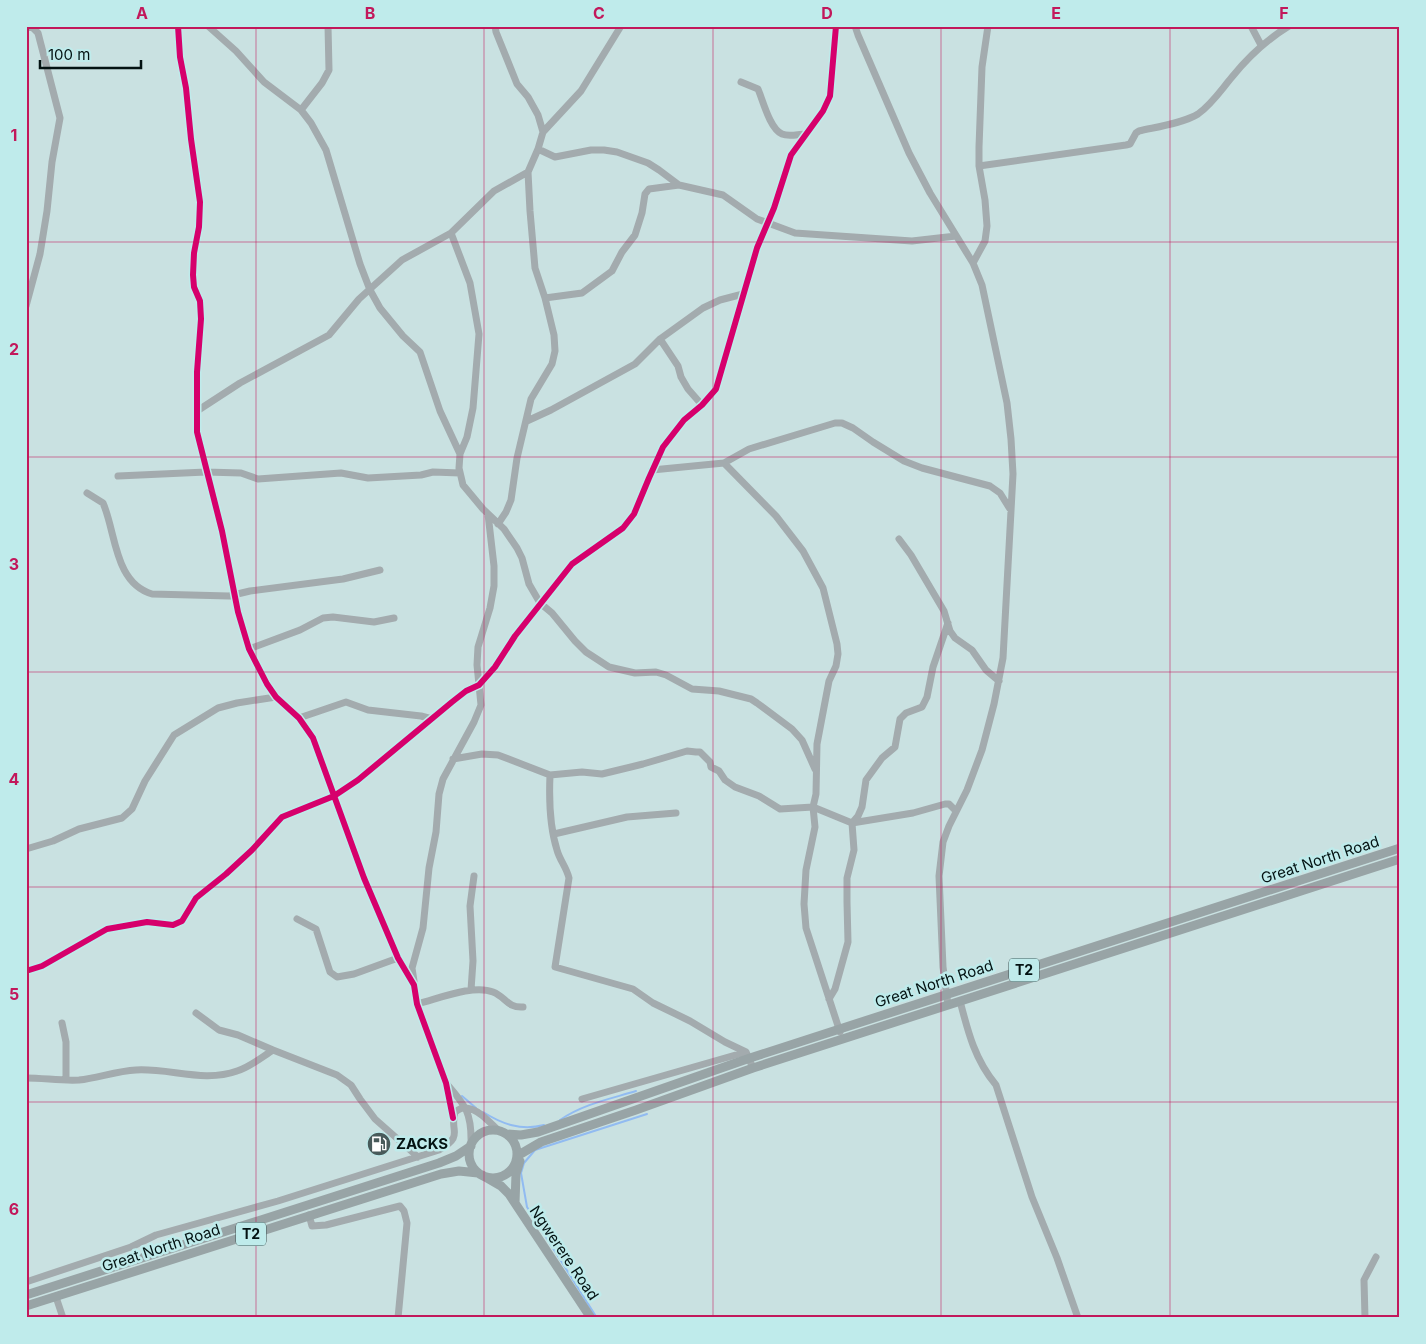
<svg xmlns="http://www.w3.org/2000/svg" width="1426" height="1344" font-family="Inter,sans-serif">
<rect width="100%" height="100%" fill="#c9e1e1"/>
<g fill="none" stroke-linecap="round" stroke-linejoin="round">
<path stroke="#91bbf1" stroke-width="2" d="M462 1096 476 1108
M483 1112C502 1124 521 1131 544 1125
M560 1120C583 1104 610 1099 636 1091
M597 1318 527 1207 521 1173 524 1163 535 1150 647 1114"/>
<path stroke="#a3abae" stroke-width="7" d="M178 26 180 57 186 88 191 139 200 202 199 227 194 253 193 275 194 287 200 301 201 319 197 372V432L222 531 238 612 249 649 267 684 276 697 299 718 313 738 364 878 398 958 414 985 417 1004 446 1083 453 1118
M208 26 236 51 264 82 301 110 311 123 326 150 360 264 370 290 380 308 403 336 420 352 440 411 460 454 459 468 463 485 483 509 504 529 517 548 522 558 529 584 540 603 552 613 575 641 586 652 609 667 635 673 656 672 666 675 692 689 719 691 751 699 757 703 792 729 802 740 815 769
M495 26 496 32 517 84 528 97 538 115 543 132
M855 26 858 35 909 153 930 193 973 263 982 285 1007 403 1011 439 1013 474 1003 658 994 704 982 750 967 790 949 826 943 842 939 876 943 967 948 1005
M1251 26 1261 45
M26 28 32 27 38 33 60 118 52 162 47 211 40 254 26 306
M741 82 758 89C763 101 770 129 782 134 789 137 798 134 806 134
M301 110 322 83 329 70 328 26
M538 149 555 157 591 150H604L617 152 648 163 659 170 679 185 723 195 757 219 795 233 912 241 956 236
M979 166 1126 145 1130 144 1136 133 1139 131C1156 127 1184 123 1198 114 1212 104 1221 90 1232 77 1249 56 1266 40 1289 26
M451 233 470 283 479 334 473 408 467 437 460 454
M973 263 985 241 987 226 985 200 979 166V147L982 67 988 26
M545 298 582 293 612 271 622 252 635 235 642 213 645 194 649 189 679 185
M660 339 678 366 681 377 688 389 702 405
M197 411 240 383 329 335 359 299 402 260 451 233 494 191 528 172 538 149 543 132 581 91 621 26
M527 421 551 410 635 364 660 339 703 308 720 300 743 294
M724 463 776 516 803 551 823 588 837 644 838 654 836 666 829 681 817 744 816 794 813 807 815 827 806 870 804 904 806 928 840 1032
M652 470 724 463 749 449 835 423H842L853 428 873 442 904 461 922 468 990 486 1000 493 1010 509
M118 476 206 472 241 473 258 479 341 473 368 478 421 475 433 472 460 473
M87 493 103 503C116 532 114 583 152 594L229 596 250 591 343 579 380 570
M498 524 506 512 511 500 517 458 531 399 552 364 555 351 554 335 545 298 535 268 530 211 528 172
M899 539 911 555 944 611 950 631 955 638 972 650 986 670 999 681
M249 649 300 630 323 618 333 617 374 622 394 618
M299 718 346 702 368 710 421 716 432 719
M453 759 482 754 498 755 550 775 582 772 602 774 643 764 687 751 696 752H700L710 762 711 767 719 771 725 780 735 787 759 796 780 809 813 807 852 823 913 813 945 804H949L956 811
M550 775C549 798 550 828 557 850 560 861 566 866 569 878L555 967 633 989 653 1003 690 1021 725 1042 746 1052 753 1068
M554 834 627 817 676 813
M26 849 53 841 79 829 122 818 132 809 145 781 174 735 218 708 237 703 276 697
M297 919 316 929 330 972 337 977 354 974 398 958
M26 971 42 966 107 929 147 922 173 925 182 921 196 898 226 874 252 850 282 817 334 796 358 780 452 702 466 691 479 685 495 667 515 636 572 564 623 528 634 514 649 478 663 447 684 420 702 405 716 389 757 248 774 208 791 155 823 111 830 96 836 26
M414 981 412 968 423 928 429 868 436 832 439 794 443 779 474 722 481 705 477 665 478 647 490 608 494 586V566L488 514
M471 990 473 961 470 906 474 876
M829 999 835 989 848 942 847 902V878L854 850 852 823 858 816 862 807 866 780 882 758 895 747 900 719 906 713 922 707 927 697 933 667 948 623
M960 1001C968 1032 975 1060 996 1085L1032 1197 1057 1258 1078 1318
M417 1004C438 999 473 984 493 992 506 997 507 1008 523 1007
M196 1013 219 1030 238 1035 273 1050
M62 1023 66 1042V1080
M26 1078C44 1078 61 1081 79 1080 98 1078 116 1071 136 1070 170 1068 204 1083 237 1071 250 1067 262 1057 273 1050L337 1075 351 1085 360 1099 375 1119 418 1157
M446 1083C466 1106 472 1113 471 1145
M582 1099 746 1052
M309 1215 312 1226 326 1225 400 1206 404 1211 407 1223 398 1318
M26 1282 131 1247 156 1235 278 1201 439 1150C465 1135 449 1132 455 1112 458 1110 462 1107 466 1108 479 1109 490 1123 499 1131
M56 1297 63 1318
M1365 1318 1364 1280 1376 1257"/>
<path stroke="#98a4a6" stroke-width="9" d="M469 1154a24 24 0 1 1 48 0a24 24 0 1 1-48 0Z
M506 1134 521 1135 538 1132 750 1058 1400 848
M517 1156 541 1142 636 1110 753 1068 1400 859
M482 1175 501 1186 509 1194 591 1318
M515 1203 516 1174 520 1161
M26 1295 439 1163 456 1156 471 1146
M26 1306 441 1174 459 1171 478 1173"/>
<g stroke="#bfebeb" stroke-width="9">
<path id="cycleway" d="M178 26 180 57 186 88 191 139 200 202 199 227 194 253 193 275 194 287 200 301 201 319 197 372V432L222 531 238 612 249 649 267 684 276 697 299 718 313 738 364 878 398 958 414 985 417 1004 446 1083 453 1118
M26 971 42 966 107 929 147 922 173 925 182 921 196 898 226 874 252 850 282 817 334 796 358 780 452 702 466 691 479 685 495 667 515 636 572 564 623 528 634 514 649 478 663 447 684 420 702 405 716 389 757 248 774 208 791 155 823 111 830 96 836 26"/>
</g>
<use href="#cycleway" stroke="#d6006c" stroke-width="6"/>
</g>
<path fill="none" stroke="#c2185b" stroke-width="1" stroke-opacity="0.55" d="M256 26V1318M484 26V1318M713 26V1318M941 26V1318M1170 26V1318M26 242H1400M26 457H1400M26 672H1400M26 887H1400M26 1102H1400"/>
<defs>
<g id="fuel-disc" transform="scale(1.25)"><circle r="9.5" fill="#485a5a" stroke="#bfebeb"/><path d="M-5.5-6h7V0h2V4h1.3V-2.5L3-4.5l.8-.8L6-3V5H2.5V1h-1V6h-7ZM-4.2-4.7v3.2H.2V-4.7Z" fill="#fff"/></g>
</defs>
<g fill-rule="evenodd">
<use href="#fuel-disc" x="379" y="1144"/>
</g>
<g text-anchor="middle" stroke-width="5" stroke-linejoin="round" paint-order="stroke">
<g fill="#bfebeb" stroke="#3b5353" stroke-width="1">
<rect x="1009" y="958.5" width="30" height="23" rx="4"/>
<rect x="236" y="1222.5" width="30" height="23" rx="4"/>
</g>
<g font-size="14" font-weight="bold" fill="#031212">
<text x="1024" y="975">T2</text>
<text x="251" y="1239">T2</text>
</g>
<g font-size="15" fill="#031212" stroke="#bfebeb">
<text transform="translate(1320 860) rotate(-18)" y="5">Great North Road</text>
<text transform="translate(934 984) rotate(-18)" y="5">Great North Road</text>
<text transform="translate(161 1248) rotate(-18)" y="5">Great North Road</text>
<text transform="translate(564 1253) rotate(56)" y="5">Ngwerere Road</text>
</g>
<g font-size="15" font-weight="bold" fill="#031212" stroke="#bfebeb" text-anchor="start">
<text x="396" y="1149">ZACKS</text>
</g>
</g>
<rect width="1426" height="1344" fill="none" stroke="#bfebeb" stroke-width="55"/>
<path d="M40 60v8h101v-8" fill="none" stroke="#031212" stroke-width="2.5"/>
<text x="48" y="60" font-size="15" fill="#031212" stroke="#bfebeb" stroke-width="4" paint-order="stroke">100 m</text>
<rect x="28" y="28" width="1370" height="1288" fill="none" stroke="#c2185b" stroke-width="2"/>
<g font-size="16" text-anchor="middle" font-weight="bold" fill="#c2185b">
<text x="142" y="19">A</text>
<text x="370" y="19">B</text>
<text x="599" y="19">C</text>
<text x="827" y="19">D</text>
<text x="1056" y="19">E</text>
<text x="1284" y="19">F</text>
<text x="14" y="141">1</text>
<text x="14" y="355">2</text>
<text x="14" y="570">3</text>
<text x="14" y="785">4</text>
<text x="14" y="1000">5</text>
<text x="14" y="1215">6</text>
</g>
</svg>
